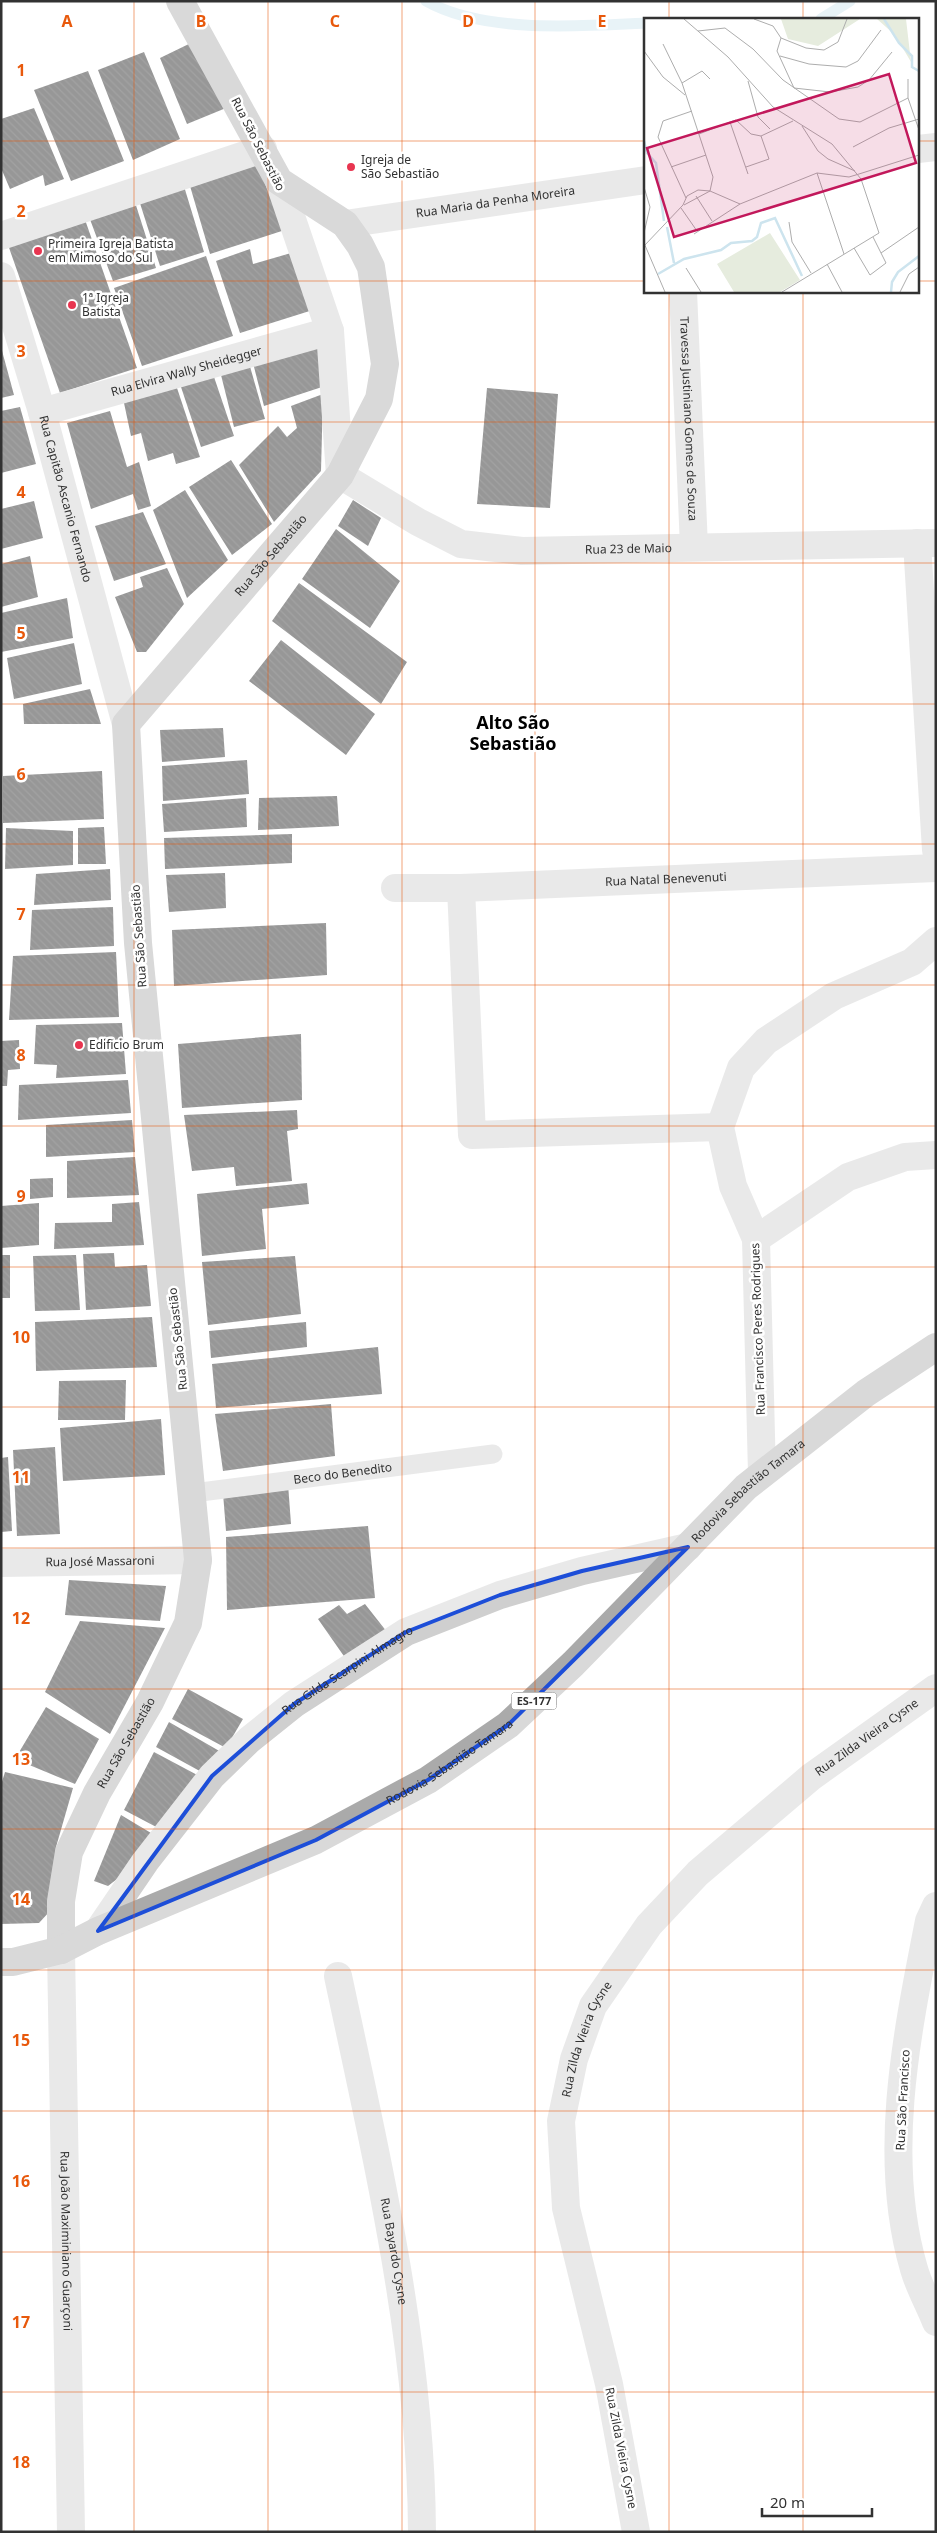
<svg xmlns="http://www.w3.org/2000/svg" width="937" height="2533" font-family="'Noto Sans',sans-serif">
<defs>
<pattern id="building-back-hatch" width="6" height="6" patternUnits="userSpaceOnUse" patternTransform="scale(1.25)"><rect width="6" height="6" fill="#191919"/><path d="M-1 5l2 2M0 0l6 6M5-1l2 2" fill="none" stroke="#323232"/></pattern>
</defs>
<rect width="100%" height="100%" fill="#fff"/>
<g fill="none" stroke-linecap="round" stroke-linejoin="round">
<path stroke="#cde4ee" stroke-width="11" d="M426 1C484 34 582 26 646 23
M821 19 850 1"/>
</g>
<path fill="url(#building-back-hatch)" d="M195 41 226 108 187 124 160 58Z
M144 52 180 139 133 160 98 70Z
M88 71 124 161 71 181 34 90Z
M34 108 64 179 45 186 43 175 10 189 1 168V119Z
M267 160 291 228 210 254 190 186Z
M183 183 204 252 160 266 138 197Z
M133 196 156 268 113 281 88 214Z
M83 214 137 368 60 393 7 242Z
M250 249 253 264 298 251 316 309 240 333 216 261Z
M206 256 233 336 142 366 114 288Z
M312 343 325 350 322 387 264 406 253 363Z
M1 347 14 395 1 398Z
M249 363 265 419 234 427 220 371Z
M213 374 234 436 201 447 180 384Z
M176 385 200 457 176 464 173 453 148 461 141 433 131 436 124 403Z
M487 388 558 394 550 508 477 504Z
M323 394 321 471 274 522 239 465 278 426 287 437 297 428 291 406Z
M20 407 36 464 1 473V411Z
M110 411 127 467 139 462 151 506 138 510 133 494 91 509 67 423Z
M231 460 272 524 232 555 189 487Z
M185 490 228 560 187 598 153 510Z
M353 500 381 518 368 546 338 526Z
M34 501 43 538 1 549V509Z
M143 512 166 564 114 581 95 526Z
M336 529 400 581 370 628 302 579Z
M30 556 38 597 1 607V564Z
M167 568 184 604 146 652H137L115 597 143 587 140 577Z
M299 583 407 662 381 704 272 621Z
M67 598 73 638 1 652V613Z
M281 640 375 714 346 755 249 681Z
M74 643 82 684 14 699 7 658Z
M90 689 101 724H24L23 704Z
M223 728 225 757 162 762 160 730Z
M247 760 249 794 163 801 162 766Z
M102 771 104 819 3 823V776Z
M337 796 339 826 258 830 259 798Z
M246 798 247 827 164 832 162 804Z
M104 827 106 864H78V828Z
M6 828 73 831V865L5 869Z
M292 834V863L165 869 164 838Z
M110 869 111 900 34 905 36 874Z
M225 873 226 908 169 912 166 875Z
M113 907 114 946 30 950 32 910Z
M326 923 327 975 174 986 172 930Z
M116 952 119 1017 9 1020 13 956Z
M122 1023 126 1074 56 1078 57 1065 34 1064 36 1025Z
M301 1034 302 1100 182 1108 178 1044Z
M19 1040 20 1069 8 1070 7 1086H1V1041Z
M128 1080 131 1113 18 1120 19 1085Z
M297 1110 298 1129 287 1131 292 1181 236 1186 234 1167 192 1171 184 1115Z
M132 1120 135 1152 46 1157V1125Z
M135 1157 139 1195 67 1198V1161Z
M53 1178V1197L30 1199V1179Z
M307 1183 309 1204 262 1209 266 1249 202 1256 197 1194Z
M139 1202 144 1245 54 1249 55 1223 112 1222V1204Z
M39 1203V1245L1 1248V1206Z
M114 1253 115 1267 147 1265 151 1306 86 1310 83 1254Z
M1 1255H10V1298H1Z
M76 1255 80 1310 35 1311 33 1256Z
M295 1256 301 1314 208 1325 202 1262Z
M152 1317 157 1367 36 1371 35 1322Z
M306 1322 307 1347 211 1358 209 1331Z
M378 1347 382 1394 216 1408 212 1364Z
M126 1380 125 1420H58L59 1381Z
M331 1404 335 1456 223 1471 215 1414Z
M161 1419 165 1475 63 1481 60 1428Z
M55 1447 60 1534 17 1536 13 1450Z
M8 1457 12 1531 1 1532V1458Z
M288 1484 291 1524 226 1531 223 1493Z
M368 1526 375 1598 227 1610 226 1537Z
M69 1580 166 1586 160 1621 65 1615Z
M365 1604 387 1632 348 1662 318 1619 339 1605 347 1614Z
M80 1621 165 1628 110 1734 45 1692Z
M188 1689 243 1719 226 1748 172 1719Z
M46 1707 99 1739 75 1784 15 1759Z
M169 1722 221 1752 207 1775 156 1747Z
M154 1752 201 1777 162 1830 124 1810Z
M5 1772 73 1788 56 1847 50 1911 39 1923 1 1924V1785Z
M121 1815 156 1836 130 1869 108 1886 94 1881Z"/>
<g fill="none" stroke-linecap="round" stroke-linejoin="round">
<path stroke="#cfcfcf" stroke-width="19" id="s1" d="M193 1493 493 1454"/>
<g stroke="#cfcfcf" stroke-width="28">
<path d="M918 149 936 147"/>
<path id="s2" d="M279 181 330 331 340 475 418 522 461 544 522 551 936 543"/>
<path id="s3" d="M345 224 646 180"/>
<path d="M1 236 263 149"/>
<path id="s4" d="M1 276 42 412 126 724"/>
<path id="s5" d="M683 291 694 547"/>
<path id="s6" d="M42 412 330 331"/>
<path d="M917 543 936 850"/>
<path id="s7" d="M395 888H461L936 868"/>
<path d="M461 888 472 1135 720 1127"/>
<path d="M756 1239 848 1177 905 1157 936 1155"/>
<path d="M762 1474 756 1239 733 1186 720 1127 741 1068 766 1041 834 996 912 962 936 941"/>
<path id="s8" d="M1 1563 198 1560"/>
<path d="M936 1906 929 1921C907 2033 881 2156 914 2269 919 2287 929 2304 936 2322"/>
<path id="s9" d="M98 1931 145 1862 212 1776 249 1740 294 1704 406 1632 500 1595 582 1571 688 1547"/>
<path id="s10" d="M61 1950 71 2532"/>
<path id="s11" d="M338 1976C377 2160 421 2344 422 2532"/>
<path id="s12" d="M636 2532 609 2384 566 2208 561 2121 574 2059 593 2006 649 1925 698 1873 811 1777 936 1688"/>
</g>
<g stroke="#aaa" stroke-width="28">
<path id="s13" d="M61 1950V1901L69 1852 97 1793 150 1702 188 1623 198 1560 138 943 126 724 340 475 379 399 385 364 371 267 360 245 345 224 279 181 180 1"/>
<path id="s14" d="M1 1962H13L61 1950 98 1931 316 1840 428 1780 508 1725 573 1664 746 1487 866 1393 936 1347"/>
</g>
</g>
<path d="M0 0H937V2533H0ZM688 1547 508 1725 428 1780 316 1840 98 1931 212 1776 294 1704 406 1632 500 1595 582 1571Z" fill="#fff" fill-opacity=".55" fill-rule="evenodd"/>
<path fill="none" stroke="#1d4ed8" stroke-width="4" stroke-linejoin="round" d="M688 1547 508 1725 428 1780 316 1840 98 1931 212 1776 294 1704 406 1632 500 1595 582 1571Z"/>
<path fill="none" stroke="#e8590c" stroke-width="1" stroke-opacity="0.55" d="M134 1V2532M268 1V2532M402 1V2532M535 1V2532M669 1V19M803 1V19M1 141H646M918 141H936M1 281H646M918 281H936M669 291V2532M803 291V2532M1 422H936M1 563H936M1 704H936M1 844H936M1 985H936M1 1126H936M1 1267H936M1 1407H936M1 1548H936M1 1689H936M1 1829H936M1 1970H936M1 2111H936M1 2252H936M1 2392H936"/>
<g fill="#e83550" stroke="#fff" stroke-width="2">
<circle cx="351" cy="167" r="5"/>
<circle cx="38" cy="251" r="5"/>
<circle cx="72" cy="305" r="5"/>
<circle cx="79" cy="1045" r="5"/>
</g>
<g text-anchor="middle" stroke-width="5" stroke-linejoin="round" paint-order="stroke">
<rect fill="#fff" stroke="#707070" stroke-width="1" x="511.5" y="1692.5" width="45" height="17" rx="4"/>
<g font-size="11" font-weight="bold" fill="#323232">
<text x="534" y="1705">ES-177</text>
</g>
<g font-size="12" fill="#323232" stroke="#fff">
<text transform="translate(258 144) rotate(63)" y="4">Rua São Sebastião</text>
<text dy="4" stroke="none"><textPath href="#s3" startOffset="152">Rua Maria da Penha Moreira</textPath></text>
<text dy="4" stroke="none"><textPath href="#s6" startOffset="150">Rua Elvira Wally Sheidegger</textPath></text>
<text dy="4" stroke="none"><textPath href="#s5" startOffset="128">Travessa Justiniano Gomes de Souza</textPath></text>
<text dy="4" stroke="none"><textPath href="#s4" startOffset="232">Rua Capitão Ascanio Fernando</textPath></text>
<text dy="4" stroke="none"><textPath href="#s2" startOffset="610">Rua 23 de Maio</textPath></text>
<text dy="4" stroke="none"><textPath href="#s13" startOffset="1482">Rua São Sebastião</textPath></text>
<text dy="4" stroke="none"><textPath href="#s7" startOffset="271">Rua Natal Benevenuti</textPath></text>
<text transform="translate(139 936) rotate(-94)" y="4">Rua São Sebastião</text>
<text transform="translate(758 1329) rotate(-92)" y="4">Rua Francisco Peres Rodrigues</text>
<text transform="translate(178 1339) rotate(-96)" y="4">Rua São Sebastião</text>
<text dy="4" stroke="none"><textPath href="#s1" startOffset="151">Beco do Benedito</textPath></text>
<text dy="4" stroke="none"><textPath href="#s14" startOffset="899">Rodovia Sebastião Tamara</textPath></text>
<text dy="4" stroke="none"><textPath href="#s8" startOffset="99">Rua José Massaroni</textPath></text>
<text dy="4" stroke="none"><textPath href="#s9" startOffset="365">Rua Gilda Scarpini Almagro</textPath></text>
<text dy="4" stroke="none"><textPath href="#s12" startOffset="925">Rua Zilda Vieira Cysne</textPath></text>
<text dy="4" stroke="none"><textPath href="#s13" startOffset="222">Rua São Sebastião</textPath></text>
<text dy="4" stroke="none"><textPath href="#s14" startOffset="494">Rodovia Sebastião Tamara</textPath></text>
<text dy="4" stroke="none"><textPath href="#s12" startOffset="505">Rua Zilda Vieira Cysne</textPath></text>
<text transform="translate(903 2100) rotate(-87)" y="4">Rua São Francisco</text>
<text dy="4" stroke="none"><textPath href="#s10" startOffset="291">Rua João Maximiniano Guarçoni</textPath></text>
<text dy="4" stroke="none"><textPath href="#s11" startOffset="281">Rua Bayardo Cysne</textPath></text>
<text transform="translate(621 2448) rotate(79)" y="4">Rua Zilda Vieira Cysne</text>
</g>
<g font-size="12" fill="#323232" stroke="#fff" text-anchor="start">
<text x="361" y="164">Igreja de<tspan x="361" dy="14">São Sebastião</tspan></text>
<text x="48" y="248">Primeira Igreja Batista<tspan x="48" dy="14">em Mimoso do Sul</tspan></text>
<text x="82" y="302">1ª Igreja<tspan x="82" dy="14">Batista</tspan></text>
<text x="89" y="1049">Edificio Brum</text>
</g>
<g font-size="18" font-weight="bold" fill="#000" stroke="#fff">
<text x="513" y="729">Alto São<tspan x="513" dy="21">Sebastião</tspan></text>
</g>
</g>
<g transform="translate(644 18)">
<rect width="275" height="275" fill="#fff"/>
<path d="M137 1H216L174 28 144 21ZM233 1H262L267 44 251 17ZM126 215 156 262 136 274H90L73 246Z" fill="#e6ecde"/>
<path fill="none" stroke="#cde4ee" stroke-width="2.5" d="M240 1 255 25 268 38V49L275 53M0 123 3 135 12 145 20 203M23 209 30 245M14 256 40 241 77 232 87 225 108 223 113 219 117 205 131 200 158 258M247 274 248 264 254 254 275 238"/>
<path fill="none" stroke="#adadad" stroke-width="1" d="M40 1 84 39 129 89 188 126 217 161 235 215 138 274M110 1 129 8 137 20M54 13 81 10 109 31 139 62 195 101 216 104 264 80M137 20 133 33 150 70 186 74 214 69 225 62 248 34M137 20 162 30 180 32 194 24 203 1M19 26 38 65 69 159 66 173 40 187M0 33 19 59 41 77M136 38 165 46 202 49 214 43 237 12M264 61V80L275 112M104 63 114 99 126 111M38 65 58 53 66 61M86 104 92 102 107 116 117 118 149 103M158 108 174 133 184 141 211 153M55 116 86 104 104 156M209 129 245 110 275 101M27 149 62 137M102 149 125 141 117 118M173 155 200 236M215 156 275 137M0 169 6 189 0 215M52 178 68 203M42 180 14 119 19 103 48 93M37 190 53 213M145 204 148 224 167 255M50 216 96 186M0 225 21 274M0 228 39 187 43 178 54 172 66 173 96 186 173 155 205 159 215 156M210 230 226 257 242 245 229 219M237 235 275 209M183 246 198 274M42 250 57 274M256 274 265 256 275 249"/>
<path fill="#c2185b" fill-opacity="0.15" stroke="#c2185b" stroke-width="2.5" d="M245 56 272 145 30 219 3 130Z"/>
<rect width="275" height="275" fill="none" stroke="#323232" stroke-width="2.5"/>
</g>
<g font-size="16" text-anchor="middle" font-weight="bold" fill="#e8590c" stroke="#fff" stroke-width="5" stroke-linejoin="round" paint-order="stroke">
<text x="67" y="27">A</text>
<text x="201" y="27">B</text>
<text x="335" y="27">C</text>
<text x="468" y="27">D</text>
<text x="602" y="27">E</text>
<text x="21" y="76">1</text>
<text x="21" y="217">2</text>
<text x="21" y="357">3</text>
<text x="21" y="498">4</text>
<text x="21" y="639">5</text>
<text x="21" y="780">6</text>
<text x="21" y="920">7</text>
<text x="21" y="1061">8</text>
<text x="21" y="1202">9</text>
<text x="21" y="1343">10</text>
<text x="21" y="1483">11</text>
<text x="21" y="1624">12</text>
<text x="21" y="1765">13</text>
<text x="21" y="1905">14</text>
<text x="21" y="2046">15</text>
<text x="21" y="2187">16</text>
<text x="21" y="2328">17</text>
<text x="21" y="2468">18</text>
</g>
<rect width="937" height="2533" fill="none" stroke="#323232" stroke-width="5"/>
<path d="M762 2508v8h110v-8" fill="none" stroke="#323232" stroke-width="2.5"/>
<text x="770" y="2508" font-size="15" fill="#323232" stroke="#ffffff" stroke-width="4" paint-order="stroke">20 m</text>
</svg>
